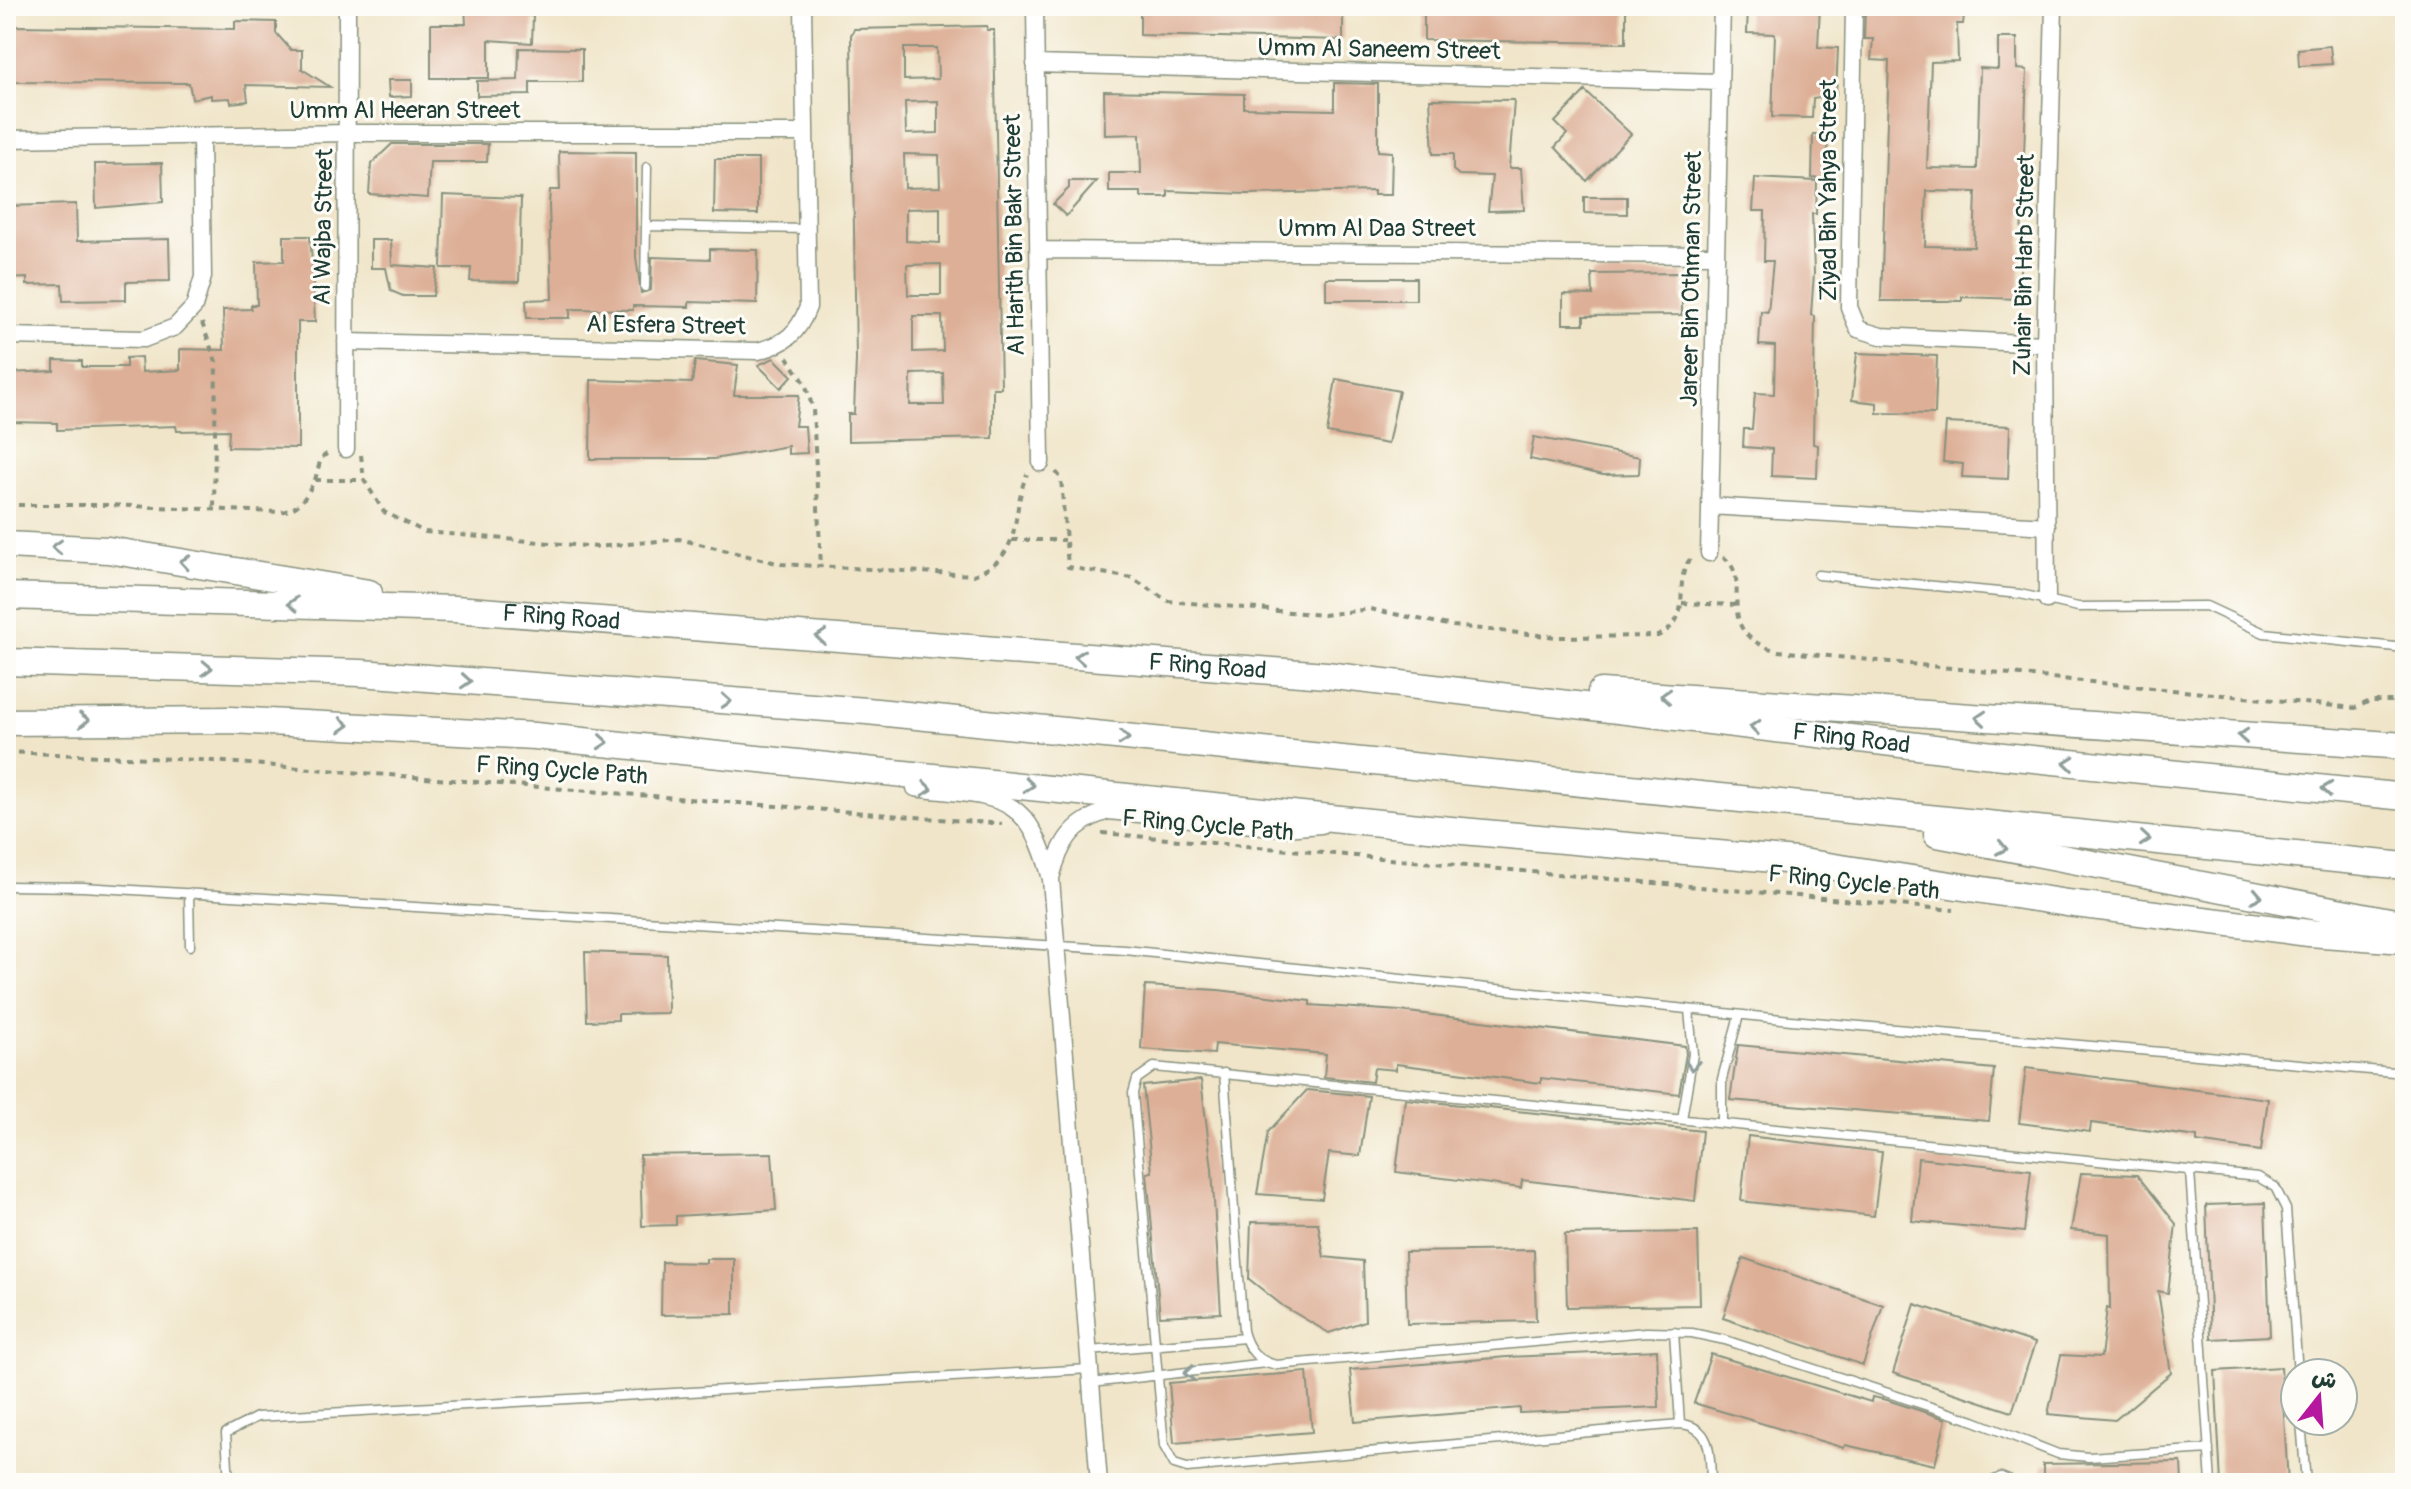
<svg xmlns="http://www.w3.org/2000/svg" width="2411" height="1489" font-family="Pangolin,'Playpen Sans Arabic',sans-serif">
<rect width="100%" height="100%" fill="#fdfcf7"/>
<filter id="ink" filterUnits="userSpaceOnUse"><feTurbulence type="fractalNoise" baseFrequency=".0125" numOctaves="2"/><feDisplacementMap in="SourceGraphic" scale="16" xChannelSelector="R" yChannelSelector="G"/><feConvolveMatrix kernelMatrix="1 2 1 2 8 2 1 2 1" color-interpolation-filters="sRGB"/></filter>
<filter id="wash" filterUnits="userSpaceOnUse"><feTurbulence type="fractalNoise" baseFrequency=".006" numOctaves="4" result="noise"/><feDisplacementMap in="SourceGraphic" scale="32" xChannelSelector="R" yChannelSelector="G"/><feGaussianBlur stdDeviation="1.8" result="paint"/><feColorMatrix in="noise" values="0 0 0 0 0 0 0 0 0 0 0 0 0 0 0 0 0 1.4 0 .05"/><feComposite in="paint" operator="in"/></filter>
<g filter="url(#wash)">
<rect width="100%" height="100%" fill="#f0e5c9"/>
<g id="blocks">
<path fill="#ddaf96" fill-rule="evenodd" d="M465 6H493V11L533 16 532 43 489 40V78H431V24H466Z
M1140 6H1343V40L1140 35Z
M1424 6H1626V43L1424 40Z
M1748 6H1820L1818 47 1838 48 1836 95 1813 99 1812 118 1772 117 1775 34 1747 33Z
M1865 6H1965L1963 24H1957L1958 61 1931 62 1927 168 1977 169 1980 68 1998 69V38H2017V69L2027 70 2019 299 1962 297V301H1881L1889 61 1871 60 1873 39H1864ZM1927 191 1976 192 1974 247 1925 246Z
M235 21 276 22V33L291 50H302V69L330 87 246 85 248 101 231 103 230 98 211 99V95L192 99 189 83 14 82V26L235 29Z
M987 26V30H994L1001 388H993V438L848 441V414H854L856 359 851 35 854 29ZM904 48H937L938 79 904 80ZM938 101V133L906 134 905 102ZM904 154 939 155 940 187 905 188ZM940 208V243L906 241V209ZM941 264V295H908L907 265ZM913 316H942L943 351 913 352ZM943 373 944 405H910L911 374Z
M2330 46 2332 64 2299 66 2298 49Z
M519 48 582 49V82H530V95L477 96V81L518 80Z
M388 80H412V96L389 97Z
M1334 83 1378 84V151L1392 152 1391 195H1374V191L1247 194 1168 191V197H1141V192H1109V173H1141L1140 134 1105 135 1104 91 1244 94V108L1334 110Z
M1585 91 1631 134 1587 181 1555 147 1567 134 1555 122Z
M1430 99 1514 100 1509 168H1521L1524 210 1488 211 1492 176 1459 175 1453 170V154H1433Z
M1813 134H1828L1826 179 1812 178Z
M392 144H488L487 162H430L428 198 369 194 371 164Z
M559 151 636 152V257L641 293 651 290 652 257 710 259V249L758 250 757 304 689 302V307L633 306V310L570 309V318H527L526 300 552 299 549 205 550 190H560Z
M715 159H758V214L714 213Z
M162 163 163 202 96 208 95 164Z
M1755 178 1817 181 1816 214H1812L1814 273 1811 315 1815 316 1813 444 1818 445 1817 478 1771 476 1772 449 1743 447 1744 429H1752L1755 393 1774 394 1775 346 1759 345 1761 311 1768 312 1773 261H1764L1765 211H1753Z
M1069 181H1097L1066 216 1053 204 1069 188Z
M443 195 521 198 519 282 470 281 471 268H441Z
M1584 197H1627V214L1584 213Z
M76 204 77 241 169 239 170 281 126 282V300L63 301 62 284 27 285V278L6 279V206Z
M284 236H310L312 261 315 322H298V448L228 447 229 430 177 431 176 426 57 430V423L9 422 6 373 54 371V360L82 361V367H126V358L141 357 142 372 180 370V349L224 350 223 310 251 309V305H257L256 262 284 261Z
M371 240H391L392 265 437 268 433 296H403L391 291 386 268H371Z
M1682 273V315L1584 316V324H1563V294L1593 295 1592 274Z
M1326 278H1416V300H1326Z
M1857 353 1937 356 1935 414 1877 413V403L1852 400Z
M774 358 792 376 781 388 758 365Z
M695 361 738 365 734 395H799L795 426H805L807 453 788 454V446L714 459H590L591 380 692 383Z
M1336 379 1399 391 1388 444 1327 433Z
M1946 423 2010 426 2008 479 1962 477 1963 464 1943 462Z
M1534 437 1640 457 1639 474 1603 475 1530 459Z
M585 952 667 955 668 1013 618 1014V1020L587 1021Z
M1145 986 1218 990 1310 1001V1005L1400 1011 1685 1046 1686 1054 1679 1094 1541 1078V1083L1396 1064V1070L1374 1068 1372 1082 1324 1077 1326 1054 1215 1044 1214 1054 1141 1049Z
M1738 1045 1994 1069 1989 1121 1730 1100Z
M2026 1068 2268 1099 2261 1151 2197 1142V1137L2091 1123 2090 1132 2019 1123Z
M1201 1080 1212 1169 1221 1313 1160 1316 1147 1173 1152 1172 1143 1086Z
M1307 1090 1369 1096 1360 1156 1329 1153 1322 1199 1257 1194 1268 1132Z
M1405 1099 1702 1131 1695 1201 1522 1180 1521 1188 1396 1172Z
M1748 1136 1882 1152 1874 1216 1741 1201Z
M772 1153 776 1210 676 1216V1225L642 1226 640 1155Z
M1918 1158 2031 1170 2024 1232 1912 1221Z
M2081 1173 2137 1175 2176 1224 2168 1293 2158 1291 2171 1373 2115 1420 2048 1414 2061 1355 2101 1357 2107 1308 2110 1309 2109 1234 2071 1230Z
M2265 1203 2270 1336 2211 1339 2206 1205Z
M1251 1222 1318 1223 1324 1257 1363 1261 1365 1321 1329 1333 1283 1306 1249 1279Z
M1698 1232 1700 1305 1567 1307 1565 1234Z
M1534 1250 1536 1321 1407 1324 1405 1252Z
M1743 1258 1883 1305 1863 1365 1723 1318Z
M706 1259H734V1314L661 1315 662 1262 706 1263Z
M1915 1304 2035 1343 2012 1412 1893 1373Z
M1657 1350 1659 1407 1520 1413V1408L1355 1422 1350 1370 1507 1357Z
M1711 1354 1871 1402 1872 1397 1887 1400 1946 1419 1935 1465 1845 1445 1844 1448 1694 1403Z
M2281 1367 2288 1483H2221L2215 1371Z
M1307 1372 1312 1432 1174 1443 1169 1383Z
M2181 1462 2182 1483H2043V1464Z"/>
</g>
</g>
<g filter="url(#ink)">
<use href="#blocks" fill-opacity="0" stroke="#88917e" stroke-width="2"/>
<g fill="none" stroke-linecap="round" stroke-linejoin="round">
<g stroke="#88917e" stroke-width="11">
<path id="service" d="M646 226 806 229
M645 287 647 167
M1818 575 2020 594 2078 607 2206 606 2264 633 2405 648
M6 886 83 887 1125 950 1791 1020 2405 1073
M189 893 190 946
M1224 1073 1243 1331C1248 1350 1257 1360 1276 1365L1646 1332 1692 1333 1725 1340 1974 1421 2058 1454 2089 1457 2209 1449
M1682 1119 1693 1054 1689 1010
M1722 1123V1079L1739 1015
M2190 1171 2211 1483
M1674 1332 1680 1424
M1089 1351 1245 1338
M1091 1383 1266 1363
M2301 1421 2306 1483
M229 1483 226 1433 257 1417 1090 1369
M1711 1483C1710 1457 1713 1426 1680 1424L1187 1468 1174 1464 1164 1446 1133 1093 1137 1079 1154 1067 2258 1177 2275 1187 2286 1209 2298 1373
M1988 1483 2001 1477 2016 1483"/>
</g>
<g stroke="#88917e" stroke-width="19">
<path id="minor" d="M1035 6 1041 463
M1854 6 1849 307 1858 329 1881 336 2045 344
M1035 64 1720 82
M6 139 349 133H804
M1038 250 1715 255
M6 336 144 339 175 327 194 307 203 277 201 137
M346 342 758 351C785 344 798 334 808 307L803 6
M346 449 347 6
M1710 506 2047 526
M1709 553 1722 6
M2047 600 2045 344 2054 6
M915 788C996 798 1028 789 1051 879L1099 1483
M1051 878C1060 843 1072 822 1108 811L1285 828 1321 825"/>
</g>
<g stroke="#88917e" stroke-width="29">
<g id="trunk">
<path d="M6 545 108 550 369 593"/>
<path id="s1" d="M6 596 455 609 1326 675 1984 754 2405 797"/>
<path d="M6 662 361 673 867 711 2405 866"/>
<path d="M1601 692 2405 746"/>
<path d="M6 722 230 720 535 736 1429 828 1796 861 2067 903 2309 933 2405 940"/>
<path d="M1937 834 2405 924"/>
</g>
</g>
<path stroke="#88917e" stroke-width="4" stroke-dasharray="6 6" stroke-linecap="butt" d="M202 323 216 362 214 510
M787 357 805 383 813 409 821 567
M361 455 364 480
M1056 472 1061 478 1068 567 1132 578 1168 601 1323 615 1370 609 1453 626 1557 637 1658 636C1698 616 1669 582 1692 557
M315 480 321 458 331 451
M6 505H107L279 512C300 510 305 498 315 480H364L384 512 425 532 597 547 679 539 781 564 973 575C1026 556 1009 516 1027 474
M1012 540H1064
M1723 557C1757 580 1707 632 1778 651L2355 708 2370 701H2405
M1682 603 1735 605
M6 752 200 760 1002 824
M1102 833 1954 910"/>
<use href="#service" stroke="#fff" stroke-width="8"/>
<use href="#minor" stroke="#fff" stroke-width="16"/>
<use href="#trunk" stroke="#fff" stroke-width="26"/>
</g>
<defs><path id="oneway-chevron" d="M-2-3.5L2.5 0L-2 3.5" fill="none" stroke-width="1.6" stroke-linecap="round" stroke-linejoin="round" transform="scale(2)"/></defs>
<g stroke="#8f9e9a">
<use href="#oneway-chevron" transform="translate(57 547) rotate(-177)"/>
<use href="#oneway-chevron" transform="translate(185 562) rotate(-171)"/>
<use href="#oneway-chevron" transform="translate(293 604) rotate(-178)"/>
<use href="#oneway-chevron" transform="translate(821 637) rotate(-176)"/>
<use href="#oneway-chevron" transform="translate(1080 657) rotate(-176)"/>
<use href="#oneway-chevron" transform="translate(207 668) rotate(2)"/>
<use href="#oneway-chevron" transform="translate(466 681) rotate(4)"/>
<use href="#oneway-chevron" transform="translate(1666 696) rotate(-176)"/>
<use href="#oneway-chevron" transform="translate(726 701) rotate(4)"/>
<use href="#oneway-chevron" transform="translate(1981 718) rotate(-176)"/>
<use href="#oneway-chevron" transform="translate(84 720) rotate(-1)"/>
<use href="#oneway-chevron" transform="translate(344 725) rotate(3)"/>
<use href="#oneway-chevron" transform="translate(1755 727) rotate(-173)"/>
<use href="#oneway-chevron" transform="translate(2243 736) rotate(-176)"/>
<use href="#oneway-chevron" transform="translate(1124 738) rotate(6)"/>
<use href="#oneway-chevron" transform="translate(603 742) rotate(5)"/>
<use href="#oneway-chevron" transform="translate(2069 763) rotate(-174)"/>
<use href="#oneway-chevron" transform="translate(1029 785) rotate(6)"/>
<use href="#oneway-chevron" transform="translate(927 789) rotate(7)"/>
<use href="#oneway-chevron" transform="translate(2327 789) rotate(-174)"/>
<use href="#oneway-chevron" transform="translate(2145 839) rotate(5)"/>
<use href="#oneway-chevron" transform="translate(2002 848) rotate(12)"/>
<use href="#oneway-chevron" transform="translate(2257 896) rotate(11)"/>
<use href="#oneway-chevron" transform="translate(1692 1065) rotate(94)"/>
<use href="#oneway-chevron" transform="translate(1189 1373) rotate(176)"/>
</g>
</g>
<g text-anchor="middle" stroke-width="6" stroke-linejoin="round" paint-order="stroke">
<g font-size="24" fill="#1f3d34" stroke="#fdfcf7">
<text transform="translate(1379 49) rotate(1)" y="8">Umm Al Saneem Street</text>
<text x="405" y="118">Umm Al Heeran Street</text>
<text transform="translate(1828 190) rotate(-90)" y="8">Ziyad Bin Yahya Street</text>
<text transform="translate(323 227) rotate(-89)" y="8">Al Wajba Street</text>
<text x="1377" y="236">Umm Al Daa Street</text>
<text transform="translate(1014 235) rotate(-91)" y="8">Al Harith Bin Bakr Street</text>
<text transform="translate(2024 265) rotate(-89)" y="8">Zuhair Bin Harb Street</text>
<text transform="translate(1691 279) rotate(-89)" y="8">Jareer Bin Othman Street</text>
<text transform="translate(666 325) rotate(1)" y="8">Al Esfera Street</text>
<text dy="8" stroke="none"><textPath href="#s1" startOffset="556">F Ring Road</textPath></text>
<text dy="8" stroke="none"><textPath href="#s1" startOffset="1204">F Ring Road</textPath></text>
<text dy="8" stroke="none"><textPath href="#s1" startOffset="1852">F Ring Road</textPath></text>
<text transform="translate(562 770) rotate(4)" y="8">F Ring Cycle Path</text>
<text transform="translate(1208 825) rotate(5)" y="8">F Ring Cycle Path</text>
<text transform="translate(1854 882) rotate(6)" y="8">F Ring Cycle Path</text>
</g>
</g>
<rect width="2411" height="1489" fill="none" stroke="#fdfcf7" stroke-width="32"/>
<g transform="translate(2319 1397) rotate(17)"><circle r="38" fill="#fdfcf7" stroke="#a4b0a9" stroke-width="2"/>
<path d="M0-6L14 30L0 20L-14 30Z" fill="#b5179e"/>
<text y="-12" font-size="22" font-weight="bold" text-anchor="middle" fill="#1f3d34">ش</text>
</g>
</svg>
